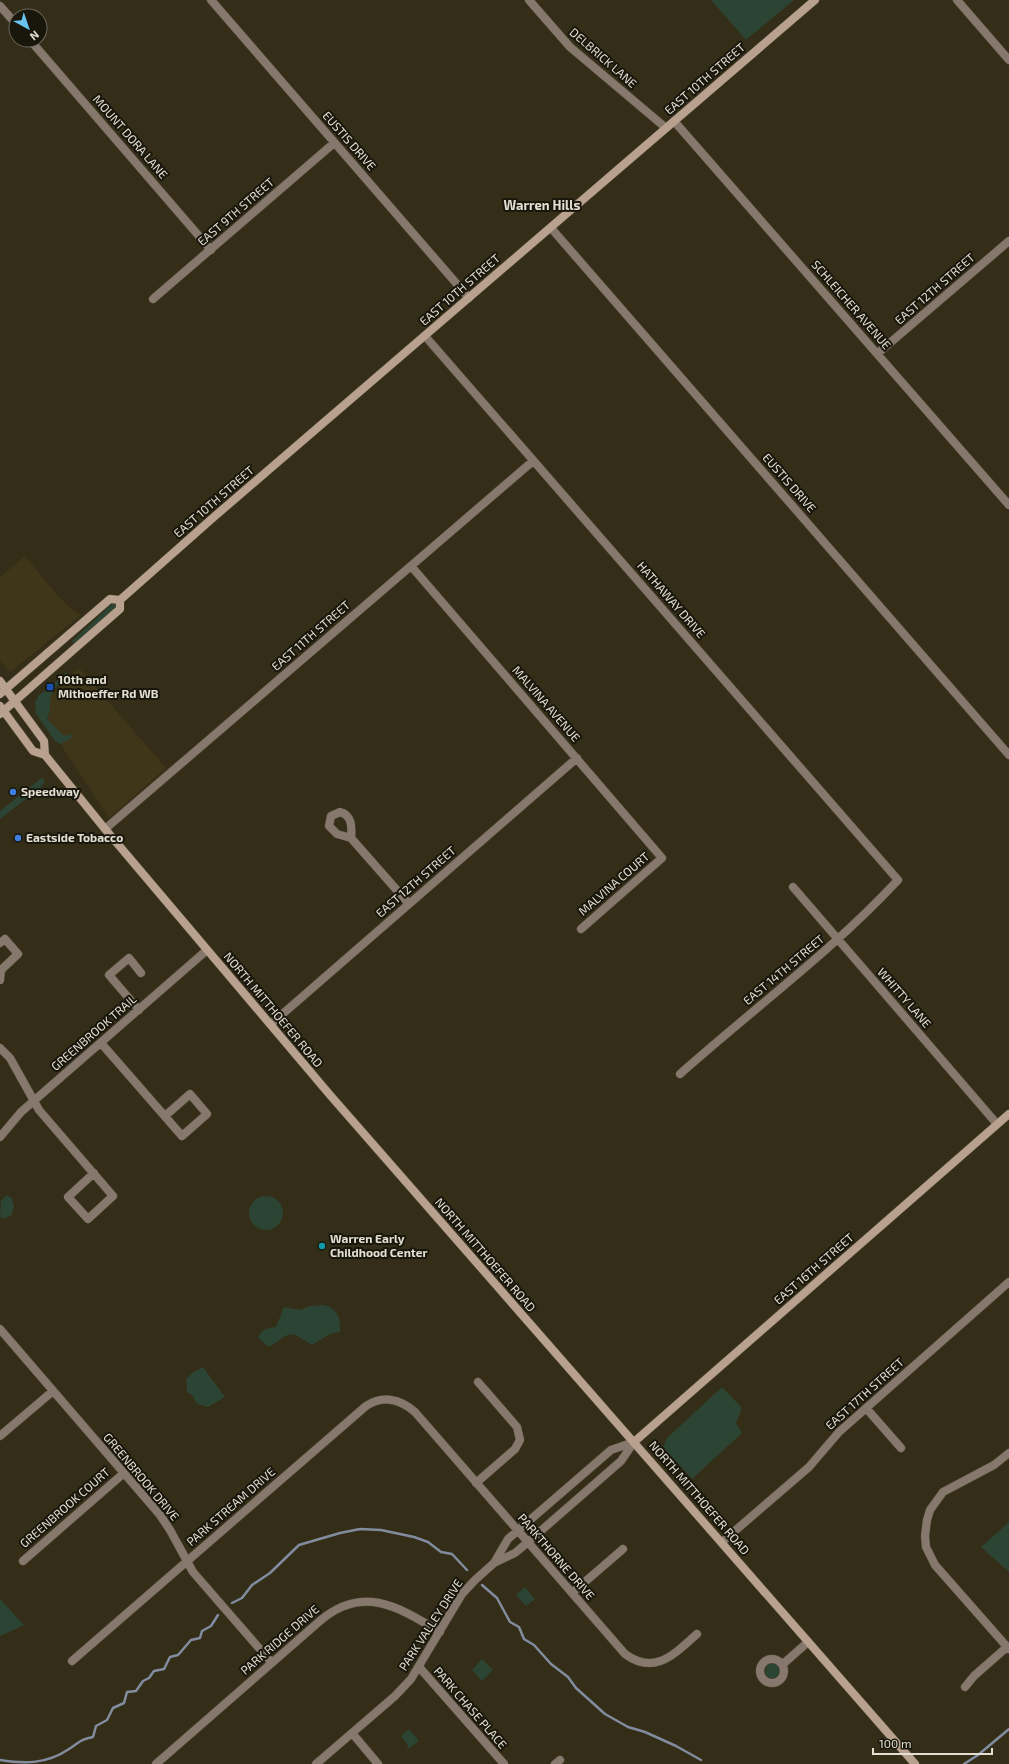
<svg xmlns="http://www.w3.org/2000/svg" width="1009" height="1764" font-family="'Exo 2',sans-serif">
<rect width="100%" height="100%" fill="#342d17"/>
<path fill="#3f3518" d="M25 556 57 595 74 611 81 615 10 672 0 661V577Z
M79 668 166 768 109 818 48 725V698Z"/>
<path fill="#2c4433" d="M711 0H794L746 40Z
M113 603 117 604 116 607 74 644 72 641Z
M66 672 69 675C66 683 57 684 53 691 48 700 52 710 47 719L64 736 73 734 70 739 60 744 55 741 36 714 35 702 39 695 48 689Z
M43 777 44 783 40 788 0 819V811Z
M6 1195 12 1198 14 1208 11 1216 2 1219 0 1216 1 1201Z
M249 1213a17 17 0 1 1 34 0a17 17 0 1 1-34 0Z
M323 1305C337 1307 341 1318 340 1332L330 1334 312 1345C285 1328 293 1333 269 1347L258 1338C262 1329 267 1328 276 1327L284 1307 300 1310 310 1306Z
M203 1367 225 1397 208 1407 197 1404 192 1395 187 1392 186 1379 192 1373Z
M722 1387 742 1408 736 1423 742 1433 692 1479 663 1447 667 1438Z
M1009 1522V1572L981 1547Z
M525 1587 535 1599 526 1606 516 1595Z
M0 1599 24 1625 0 1636Z
M482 1659 493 1670 482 1681 472 1670Z
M765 1671a8 8 0 1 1 16 0a8 8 0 1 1-16 0Z
M409 1729 419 1741 408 1749 407 1747 408 1745 401 1736Z"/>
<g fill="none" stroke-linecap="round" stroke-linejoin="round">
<path stroke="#818c9e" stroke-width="2.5" d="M482 1585 497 1598 510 1622 519 1627 524 1639 534 1645 551 1664 568 1677 576 1688 605 1714 628 1727 645 1732 676 1746 701 1760
M232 1603 242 1598 252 1585 270 1573 299 1545 340 1533 360 1529 381 1530 414 1537 428 1542 441 1552 452 1554 467 1570
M0 1760C25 1764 47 1764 69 1749 80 1742 79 1740 93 1737L96 1726 107 1720 113 1708 124 1703 127 1692 136 1691 143 1681 149 1678 154 1671 164 1669 170 1657 178 1655 191 1640 200 1638 202 1631 211 1626 218 1615
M964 1764 978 1755 1009 1729"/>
<g stroke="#504935" stroke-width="9">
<path id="street" d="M211 0 469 298
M529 0 570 47 666 128
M957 0 1009 60
M0 6 16 24
M30 40 211 250
M674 121 1009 505
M551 228 1009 755
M153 299 334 143
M425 336 898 880C832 951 753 1009 680 1074
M877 354 1009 241
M411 566 662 858 581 929
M340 812C352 815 352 827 351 838L337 834 329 826 331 816Z
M105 829 533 461
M351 838 409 904
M793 887 997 1124
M0 943 5 939 18 954 1 970 0 980
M139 1010 109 975 129 958 141 973
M271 1024 577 758
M101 1043 182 1136 207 1114 190 1094 165 1116
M0 1048 10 1058 39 1110 113 1196 88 1219 68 1197 94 1173
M0 1137 21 1112 207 950
M0 1329 160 1515 170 1530 193 1572 272 1663
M866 1408 901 1448
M0 1436 53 1391
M1009 1453 994 1465 943 1492 930 1510 927 1520 925 1536 926 1547 935 1565 1009 1649
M476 1483 515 1449 520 1440 517 1427 478 1382
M722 1542 809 1467 839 1432 1009 1282
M23 1561 124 1473
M494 1563 508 1539 611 1450 634 1442
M572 1593 623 1549
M760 1671a12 12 0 1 1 24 0a12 12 0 1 1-24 0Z
M72 1661 366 1406C383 1395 400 1399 415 1412L625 1654C655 1676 674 1654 697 1634
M783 1664 808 1642
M419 1667 504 1764
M965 1687 974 1676 1007 1647
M352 1733 378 1764
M156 1764 321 1620C364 1584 400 1608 440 1632
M316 1764 395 1696 411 1679 462 1594 475 1580 494 1563 515 1553 528 1542 621 1461 634 1442
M555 1764 560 1760"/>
</g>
<g stroke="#504935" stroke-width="9">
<path id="secondary" d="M0 681 44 741 45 755
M0 694 110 599 120 600
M0 706 33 751 45 755 105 829 330 1095 915 1764
M0 714 120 609V600L215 516 815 0
M634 1442 1009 1114"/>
</g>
<use href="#street" stroke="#86786c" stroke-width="8"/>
<use href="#secondary" stroke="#b9a190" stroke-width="8"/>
</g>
<rect fill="#1a4fb4" stroke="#19160c" stroke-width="1.5" x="46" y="683" width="8" height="8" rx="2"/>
<g fill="#3f7fe0" stroke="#19160c" stroke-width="1.5">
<circle cx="13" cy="792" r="4"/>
<circle cx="18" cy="838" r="4"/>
</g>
<circle fill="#0f9aa8" stroke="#19160c" stroke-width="1.5" cx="322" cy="1246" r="4"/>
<g text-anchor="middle" stroke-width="4" stroke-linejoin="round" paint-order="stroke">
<g font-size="12" fill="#e4dfd2" stroke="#19160c">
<text transform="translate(603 58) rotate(41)" y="4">DELBRICK LANE</text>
<text transform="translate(705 79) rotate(-41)" y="4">EAST 10TH STREET</text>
<text transform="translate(130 137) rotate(49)" y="4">MOUNT DORA LANE</text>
<text transform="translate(349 141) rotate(49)" y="4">EUSTIS DRIVE</text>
<text transform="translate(236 212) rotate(-41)" y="4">EAST 9TH STREET</text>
<text transform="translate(935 289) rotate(-41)" y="4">EAST 12TH STREET</text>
<text transform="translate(460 290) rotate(-41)" y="4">EAST 10TH STREET</text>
<text transform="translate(851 305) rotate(49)" y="4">SCHLEICHER AVENUE</text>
<text transform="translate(789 483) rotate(49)" y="4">EUSTIS DRIVE</text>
<text transform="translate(214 502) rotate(-41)" y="4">EAST 10TH STREET</text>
<text transform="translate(671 600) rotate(49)" y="4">HATHAWAY DRIVE</text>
<text transform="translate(311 636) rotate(-41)" y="4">EAST 11TH STREET</text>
<text transform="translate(546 704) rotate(49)" y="4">MALVINA AVENUE</text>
<text transform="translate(416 882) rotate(-41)" y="4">EAST 12TH STREET</text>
<text transform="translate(614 884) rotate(-41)" y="4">MALVINA COURT</text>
<text transform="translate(784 970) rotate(-40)" y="4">EAST 14TH STREET</text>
<text transform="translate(904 998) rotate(49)" y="4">WHITTY LANE</text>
<text transform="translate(273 1010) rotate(50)" y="4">NORTH MITTHOEFER ROAD</text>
<text transform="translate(94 1033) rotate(-41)" y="4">GREENBROOK TRAIL</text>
<text transform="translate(485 1255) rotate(49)" y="4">NORTH MITTHOEFER ROAD</text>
<text transform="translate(814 1269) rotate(-41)" y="4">EAST 16TH STREET</text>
<text transform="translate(865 1394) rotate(-42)" y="4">EAST 17TH STREET</text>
<text transform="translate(141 1477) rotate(50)" y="4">GREENBROOK DRIVE</text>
<text transform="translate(699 1498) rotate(49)" y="4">NORTH MITTHOEFER ROAD</text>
<text transform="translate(231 1507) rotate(-41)" y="4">PARK STREAM DRIVE</text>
<text transform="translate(65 1508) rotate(-41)" y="4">GREENBROOK COURT</text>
<text transform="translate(556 1557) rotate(49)" y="4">PARKTHORNE DRIVE</text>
<text transform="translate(431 1625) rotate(-57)" y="4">PARK VALLEY DRIVE</text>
<text transform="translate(280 1640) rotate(-41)" y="4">PARK RIDGE DRIVE</text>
<text transform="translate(470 1708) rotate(49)" y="4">PARK CHASE PLACE</text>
</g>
<g font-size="12" font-weight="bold" fill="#e4dfd2" stroke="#19160c" text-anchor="start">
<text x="58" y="684">10th and<tspan x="58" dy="14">Mithoeffer Rd WB</tspan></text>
<text x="21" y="796">Speedway</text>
<text x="26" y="842">Eastside Tobacco</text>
<text x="330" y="1243">Warren Early<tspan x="330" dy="14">Childhood Center</tspan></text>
</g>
<g font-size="13" font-weight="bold" fill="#e4dfd2" stroke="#19160c">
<text x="542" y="210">Warren Hills</text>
</g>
</g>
<g transform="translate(28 28) rotate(140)"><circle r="19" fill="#19160c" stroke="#6a665b"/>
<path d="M0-3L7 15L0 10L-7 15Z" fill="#6bc3f2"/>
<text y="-6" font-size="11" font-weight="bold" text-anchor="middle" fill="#e4dfd2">N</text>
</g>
<path d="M873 1748v6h119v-6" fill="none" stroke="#e4dfd2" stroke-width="2"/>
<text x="879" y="1748" font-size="12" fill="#e4dfd2" stroke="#19160c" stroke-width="3" paint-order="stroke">100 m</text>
</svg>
